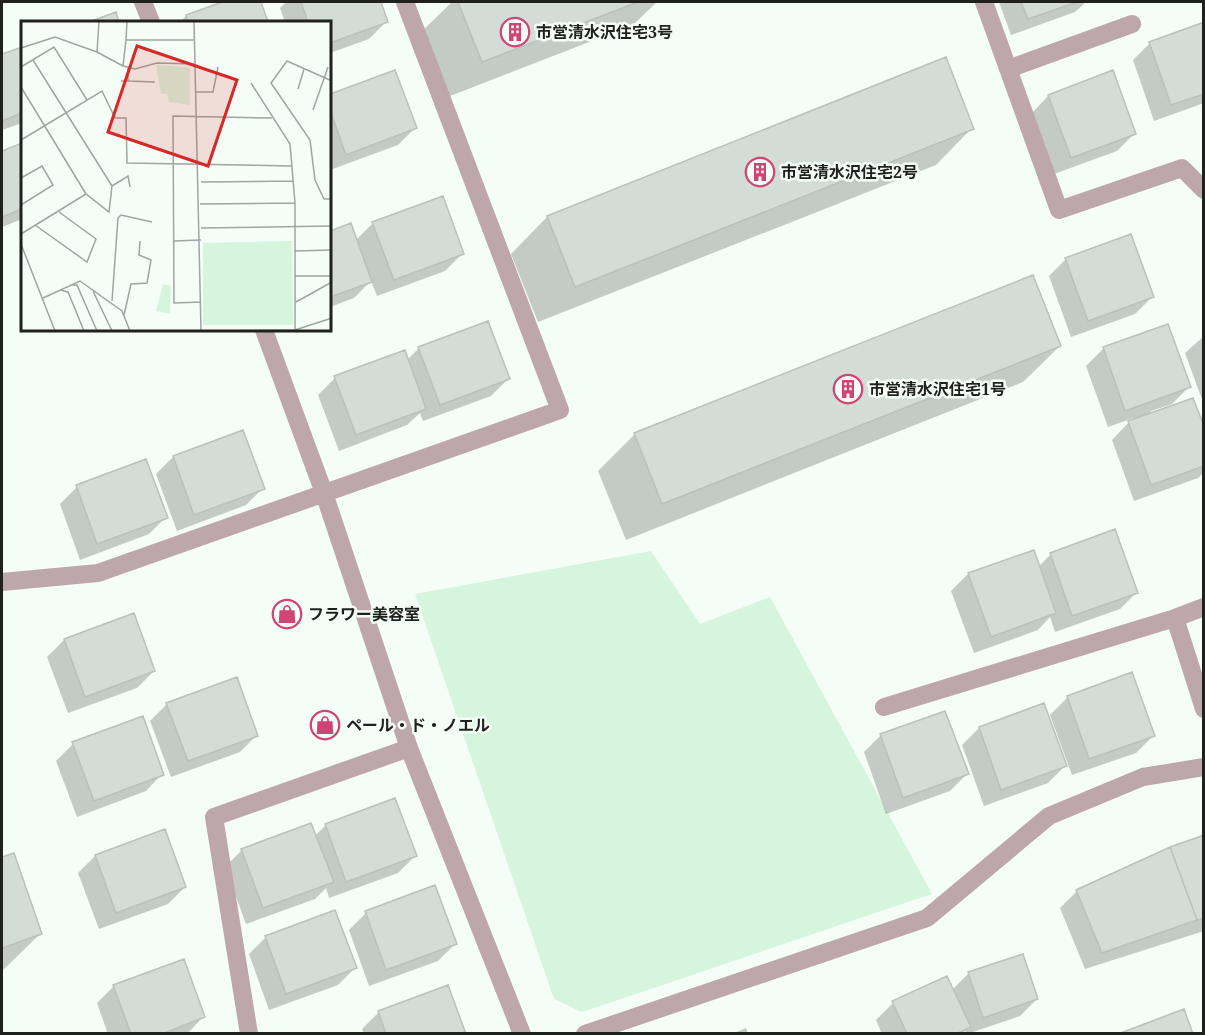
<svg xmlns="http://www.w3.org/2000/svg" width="1205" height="1035" font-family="'Noto Serif','Noto Sans JP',serif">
<rect width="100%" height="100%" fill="#f5fdf7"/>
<path fill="#d5f6dd" d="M651 551 700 624 770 597 932 894 582 1012 554 999 415 594Z"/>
<path fill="#0003" d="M227 2H259L267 22H180L186 16Z
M286 2H379L386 22 369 39 330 53V22H285L280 8Z
M452 2H657L633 25 445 98 420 33Z
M999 2H1086L1075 12 1011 35Z
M1204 24V103L1154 121 1133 60 1150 43Z
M22 48V123L2 130V56Z
M330 95 415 128 398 145 330 170Z
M1048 96 1134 134 1117 151 1054 174 1032 113Z
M972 128 936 165 538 322 511 254 547 217Z
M22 145V219L2 227V152Z
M373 223 462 254 445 271 377 296 371 281 354 298 330 307V232L356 240Z
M1066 259 1152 297 1135 314 1071 337 1049 276Z
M1167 326 1189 387 1172 404 1151 411 1152 414 1204 430V472L1198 478 1134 501 1112 440 1133 418 1108 427 1086 366 1103 349Z
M1204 336V405L1185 353Z
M1060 346 1023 382 626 540 598 471 635 434Z
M419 348 508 379 491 396 423 421 420 413 407 425 339 451 318 395 335 378 407 360Z
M242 432 263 488 246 505 177 531 156 474 173 457Z
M145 461 166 517 149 534 80 560 60 504 77 487Z
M1033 551 1038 567 1051 554 1137 592 1120 609 1055 632 1050 617 1038 630 974 653 951 591 968 574Z
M64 640 154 671 137 688 68 713 47 657Z
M1131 674 1153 736 1136 753 1072 775 1050 715 1067 698Z
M167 704 257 735 240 752 171 777 150 721Z
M1043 705 1065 766 1048 783 984 806 962 745 979 728Z
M881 735 967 774 950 791 886 814 864 752Z
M73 744 162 774 146 791 77 817 56 761Z
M326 825 415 856 398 873 329 898 326 888 315 899 246 924 225 867 242 850 315 836Z
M1204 837V931L1085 969 1060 908 1077 891Z
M13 855 40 934 2 971V859Z
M95 856 185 887 168 904 99 929 78 873Z
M366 913 455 944 438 961 369 986 349 930Z
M266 937 355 968 338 985 269 1010 249 954Z
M969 973 1037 999 1020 1016 967 1034 965 1031 962 1034H882L876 1020 893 1003 952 990Z
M114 986 203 1017 187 1034H108L97 1003Z
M379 1012 465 1034H364L362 1029Z
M746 1028 748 1034H732Z"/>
<path fill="#d4dcd6" stroke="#bac1bb" stroke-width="1.5" d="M222 2H261L268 22H188L186 15Z
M301 2H381L388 22 330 43V22H308Z
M458 2H638L482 62Z
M1021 2H1077L1028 19Z
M116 12 119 22H89Z
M1204 22V94L1171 105 1149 42Z
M22 47V113L2 121V54Z
M946 57 974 129 575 287 547 216Z
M395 70 417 128 346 155 330 110V94Z
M1113 70 1136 134 1071 158 1048 95Z
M22 143V209L2 217V151Z
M443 196 464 254 394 280 372 222Z
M351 223 372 282 330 297V231Z
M1131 234 1154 297 1088 321 1065 258Z
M1033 275 1061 346 662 504 634 433Z
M488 321 510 379 440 405 418 347Z
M1168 324 1191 387 1125 411 1103 347Z
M405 350 426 409 356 435 334 376Z
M1193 398 1204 426V466L1151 485 1128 421Z
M243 430 265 489 194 515 173 456Z
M146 459 168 518 97 544 76 485Z
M1115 529 1138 593 1072 616 1050 553Z
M1034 550 1056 613 991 637 968 573Z
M134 613 155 671 85 697 64 639Z
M1132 672 1155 736 1089 759 1067 696Z
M237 677 258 736 188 761 166 703Z
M1044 703 1067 766 1001 790 979 727Z
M945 711 969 774 903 798 880 734Z
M143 716 164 775 94 801 72 742Z
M395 798 417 856 346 882 325 824Z
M311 823 334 882 263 908 241 849Z
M165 829 186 887 116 913 95 855Z
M1204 835V919L1197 920 1170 847Z
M1170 847 1197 920 1102 953 1076 890Z
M14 853 42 934 2 948V857Z
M435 885 457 944 386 970 365 911Z
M335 910 357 968 286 994 265 936Z
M1023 954 1038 999 983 1018 968 972Z
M184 959 205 1017 162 1034H131L113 985Z
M947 976 971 1027 956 1034H907L892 1001Z
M448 985 466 1034H386L378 1011Z
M1184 1009 1193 1034H1118Z"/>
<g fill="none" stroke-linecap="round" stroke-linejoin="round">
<path stroke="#bda7ac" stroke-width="18" d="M143 2 151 22
M984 2 1059 210 1182 168 1204 190
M1008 69 1132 24
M264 330 324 493 409 748 522 1034
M2 582 98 573 560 410 405 2
M1204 607 1175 618 1204 709
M884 707 1175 618
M249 1034 214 817 409 748
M585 1034 927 918 1049 816 1143 777 1204 767"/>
</g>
<defs>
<g id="building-ring" transform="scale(1.5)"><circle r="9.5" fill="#f5fdf7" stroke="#d04474" stroke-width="1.5"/><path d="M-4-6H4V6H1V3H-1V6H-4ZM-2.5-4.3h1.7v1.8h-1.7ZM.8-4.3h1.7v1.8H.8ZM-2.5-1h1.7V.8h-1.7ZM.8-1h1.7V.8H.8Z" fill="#d04474"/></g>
<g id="shop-ring" transform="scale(1.5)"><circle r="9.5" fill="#f5fdf7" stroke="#d04474" stroke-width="1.5"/><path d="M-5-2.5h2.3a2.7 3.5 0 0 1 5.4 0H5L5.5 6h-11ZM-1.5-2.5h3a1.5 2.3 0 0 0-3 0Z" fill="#d04474"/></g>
</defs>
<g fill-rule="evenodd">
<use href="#building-ring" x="515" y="32"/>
<use href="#building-ring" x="760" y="172"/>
<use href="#building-ring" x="848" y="389"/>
<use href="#shop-ring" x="287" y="614"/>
<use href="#shop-ring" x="325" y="725"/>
</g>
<g text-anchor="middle" stroke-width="5" stroke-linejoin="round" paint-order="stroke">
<g font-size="16" font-weight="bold" fill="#1e211e" stroke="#f5fdf7" text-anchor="start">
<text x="536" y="38">市営清水沢住宅3号</text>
<text x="781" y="178">市営清水沢住宅2号</text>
<text x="869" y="395">市営清水沢住宅1号</text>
<text x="308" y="620">フラワー美容室</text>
<text x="346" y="731">ペール・ド・ノエル</text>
</g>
</g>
<g transform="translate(21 21)">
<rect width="310" height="310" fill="#f5fdf7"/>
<path d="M135 44 169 46V84L148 81 146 73H140ZM271 220 272 304H182V222ZM142 263 150 265 149 293 135 290Z" fill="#d5f6dd"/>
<path fill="none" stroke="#9fa5a0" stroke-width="1.5" d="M78 0 76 31 102 45 114 48 136 42 173 43M106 0 105 19H173M173 0 180 310M0 27 34 16 76 31M102 45 105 19M0 46 33 26 66 79M100 60H107V47M107 60 134 61M311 60 266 40 250 62 289 119 294 159 303 178H311M230 62 269 123 274 182V310M0 66 65 173M277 68 283 48M174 71H192L197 46M292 89 307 46M0 119 81 70 94 97H105L106 142 271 145M0 157 21 145 32 164 0 184M180 161 272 160M91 165 107 155 109 166M179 183 274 182M14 204 66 241 75 218 38 191M180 207 311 205M0 213 65 173 88 191 91 165 12 39M153 220 180 219M0 223 34 310M274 230 311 229M274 255H311M49 264H56L76 310M39 269 47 271 63 310M72 270 91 310M22 277 59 260 101 290 109 310M91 280 97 197 100 194 131 201M180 281 153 282 152 95 251 97M275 281 311 261M103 294 110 263 126 262 130 239 118 234 119 220M188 310 274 309 311 297"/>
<path fill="#d62828" fill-opacity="0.15" stroke="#d62828" stroke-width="3" d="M116 25 216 59 187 145 87 111Z"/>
<rect width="310" height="310" fill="none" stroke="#1e211e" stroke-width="3"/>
</g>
<rect width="1205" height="1035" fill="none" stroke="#1e211e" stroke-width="6"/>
</svg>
